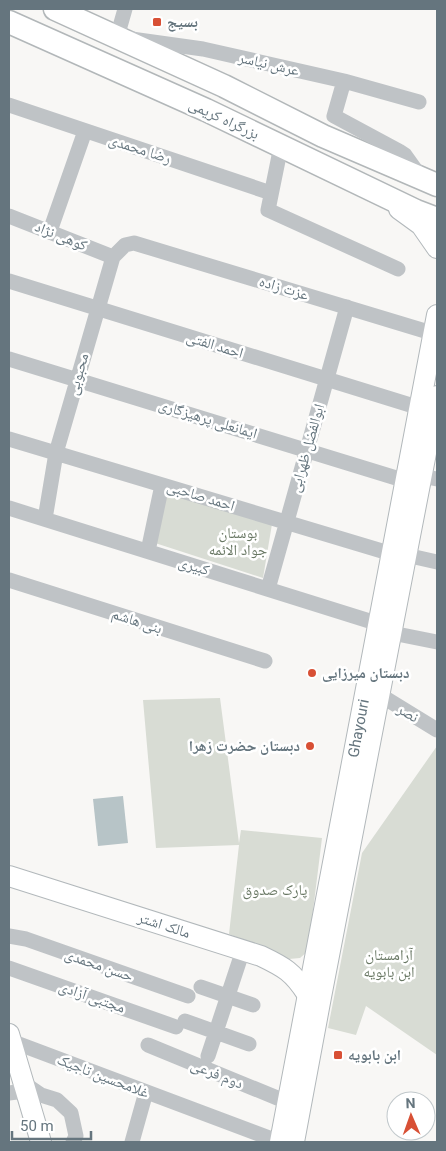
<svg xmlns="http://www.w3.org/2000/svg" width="446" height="1151" font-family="Roboto,'Noto Naskh Arabic',sans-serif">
<rect width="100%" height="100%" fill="#f8f7f5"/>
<path fill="#d8dcd4" d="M164 492 272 524 263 578 152 542Z
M220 698 239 843 241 830 322 838 308 951 300 958 289 959 229 934 239 845 156 848 143 700Z
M437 746V1055L366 1006 356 1035 328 1028 362 853Z"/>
<path fill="#b7c4c7" d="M123 796 128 843 98 846 93 799Z"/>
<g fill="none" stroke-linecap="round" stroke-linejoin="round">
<g stroke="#b2b8bb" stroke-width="22">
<g id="major">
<path d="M399 209 421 225 437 248"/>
<path d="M9 876 261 956C284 967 293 972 307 994"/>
<path d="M9 1034 41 1142"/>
<path id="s1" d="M280 1142 437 315"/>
<path d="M294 1142 321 997 437 396"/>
</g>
</g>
<g stroke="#b2b7b9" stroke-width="25">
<path id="highway" d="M55 9 224 86 323 136 437 185
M9 22 206 110 416 211 437 219"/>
</g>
<path stroke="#bfc3c6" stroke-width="15" d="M125 9 117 37 203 49 344 81 419 102
M344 81 334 116 399 151 405 155 420 176
M9 105 271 193
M281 146 268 210 398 269
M9 216 113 257
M50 231 85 131
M9 281 420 408
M9 359 406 481
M9 439 392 554
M422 476 437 479
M9 508 379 624
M45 519 56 453 113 257 125 245 134 243 435 334
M148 551 162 485
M406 555 437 562
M9 580 265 661
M268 589 347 307
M392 633 437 642
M380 695 437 730
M9 936 26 939 188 996
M9 968 176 1027
M201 987 253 1005
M185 1021 249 1044
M11 1041 280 1142
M148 1045 287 1102
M208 1056 243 950
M22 1082 41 1095 57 1100 71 1113 76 1136 73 1142
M9 1093 25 1091
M132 1142 146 1092"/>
<use href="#major" stroke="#fff" stroke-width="20"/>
<use href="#highway" stroke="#fff" stroke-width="22"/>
</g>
<g fill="#d85035" stroke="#fff" stroke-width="2">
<rect x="152" y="17" width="10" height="10" rx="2.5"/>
<circle cx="312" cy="673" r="5"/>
<circle cx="310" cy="746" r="5"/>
<rect x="333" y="1050" width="10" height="10" rx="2.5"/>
</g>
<g text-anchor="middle" stroke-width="5" stroke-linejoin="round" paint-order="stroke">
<g font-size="15" font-weight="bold" fill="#65757e" stroke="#fff" text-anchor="start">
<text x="167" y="27">بسیج</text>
<text x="322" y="678">دبستان میرزایی</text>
<text x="300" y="751" text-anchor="end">دبستان حضرت زهرا</text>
<text x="348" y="1060">ابن بابویه</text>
</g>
<g font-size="15" fill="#65757e" stroke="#fff">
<text transform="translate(269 64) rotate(13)" y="5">عرش نیاسر</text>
<text transform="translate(224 119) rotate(25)" y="5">بزرگراه کریمی</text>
<text transform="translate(140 149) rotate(18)" y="5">رضا محمدی</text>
<text transform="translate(61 236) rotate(22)" y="5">کوهی نژاد</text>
<text transform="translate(284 288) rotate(17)" y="5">عزت زاده</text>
<text transform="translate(215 345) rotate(17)" y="5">احمد الفتی</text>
<text transform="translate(78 374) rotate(-74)" y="5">محبوبی</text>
<text transform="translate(208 419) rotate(17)" y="5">ایمانعلی پرهیزگاری</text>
<text transform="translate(307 448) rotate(-74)" y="5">ابوالفضل ظهرابی</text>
<text transform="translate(201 496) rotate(17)" y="5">احمد صاحبی</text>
<text transform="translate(194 566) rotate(17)" y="5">کبیری</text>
<text transform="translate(137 621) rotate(18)" y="5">بنی هاشم</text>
<text transform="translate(408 713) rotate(31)" y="5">نصر</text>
<text dy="5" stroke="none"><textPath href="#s1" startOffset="421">Ghayouri</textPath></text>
<text transform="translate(164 925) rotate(18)" y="5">مالک اشتر</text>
<text transform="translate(99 965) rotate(19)" y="5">حسن محمدی</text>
<text transform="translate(92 997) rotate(19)" y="5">مجتبی آزادی</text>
<text transform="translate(217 1074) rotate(22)" y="5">دوم فرعی</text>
<text transform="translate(103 1076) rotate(21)" y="5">غلامحسین تاجیک</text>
</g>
<g font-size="15" fill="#687763" stroke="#fff">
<text x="238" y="538">بوستان<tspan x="238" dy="17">جواد الائمه</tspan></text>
<text x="275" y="895">پارک صدوق</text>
<text x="389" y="960">آرامستان<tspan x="389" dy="17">ابن بابویه</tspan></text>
</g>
</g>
<rect width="446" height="1151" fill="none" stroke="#65757e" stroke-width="20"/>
<g transform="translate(411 1116) rotate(358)"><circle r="24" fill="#ffffff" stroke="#c1c8cb"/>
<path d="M0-4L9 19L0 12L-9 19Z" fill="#d85035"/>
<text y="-8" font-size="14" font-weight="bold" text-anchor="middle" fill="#65757e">N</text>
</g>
<path d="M12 1131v8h79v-8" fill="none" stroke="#65757e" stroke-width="2.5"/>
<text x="20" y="1131" font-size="15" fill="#65757e" stroke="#ffffff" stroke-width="4" paint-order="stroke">50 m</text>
</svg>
